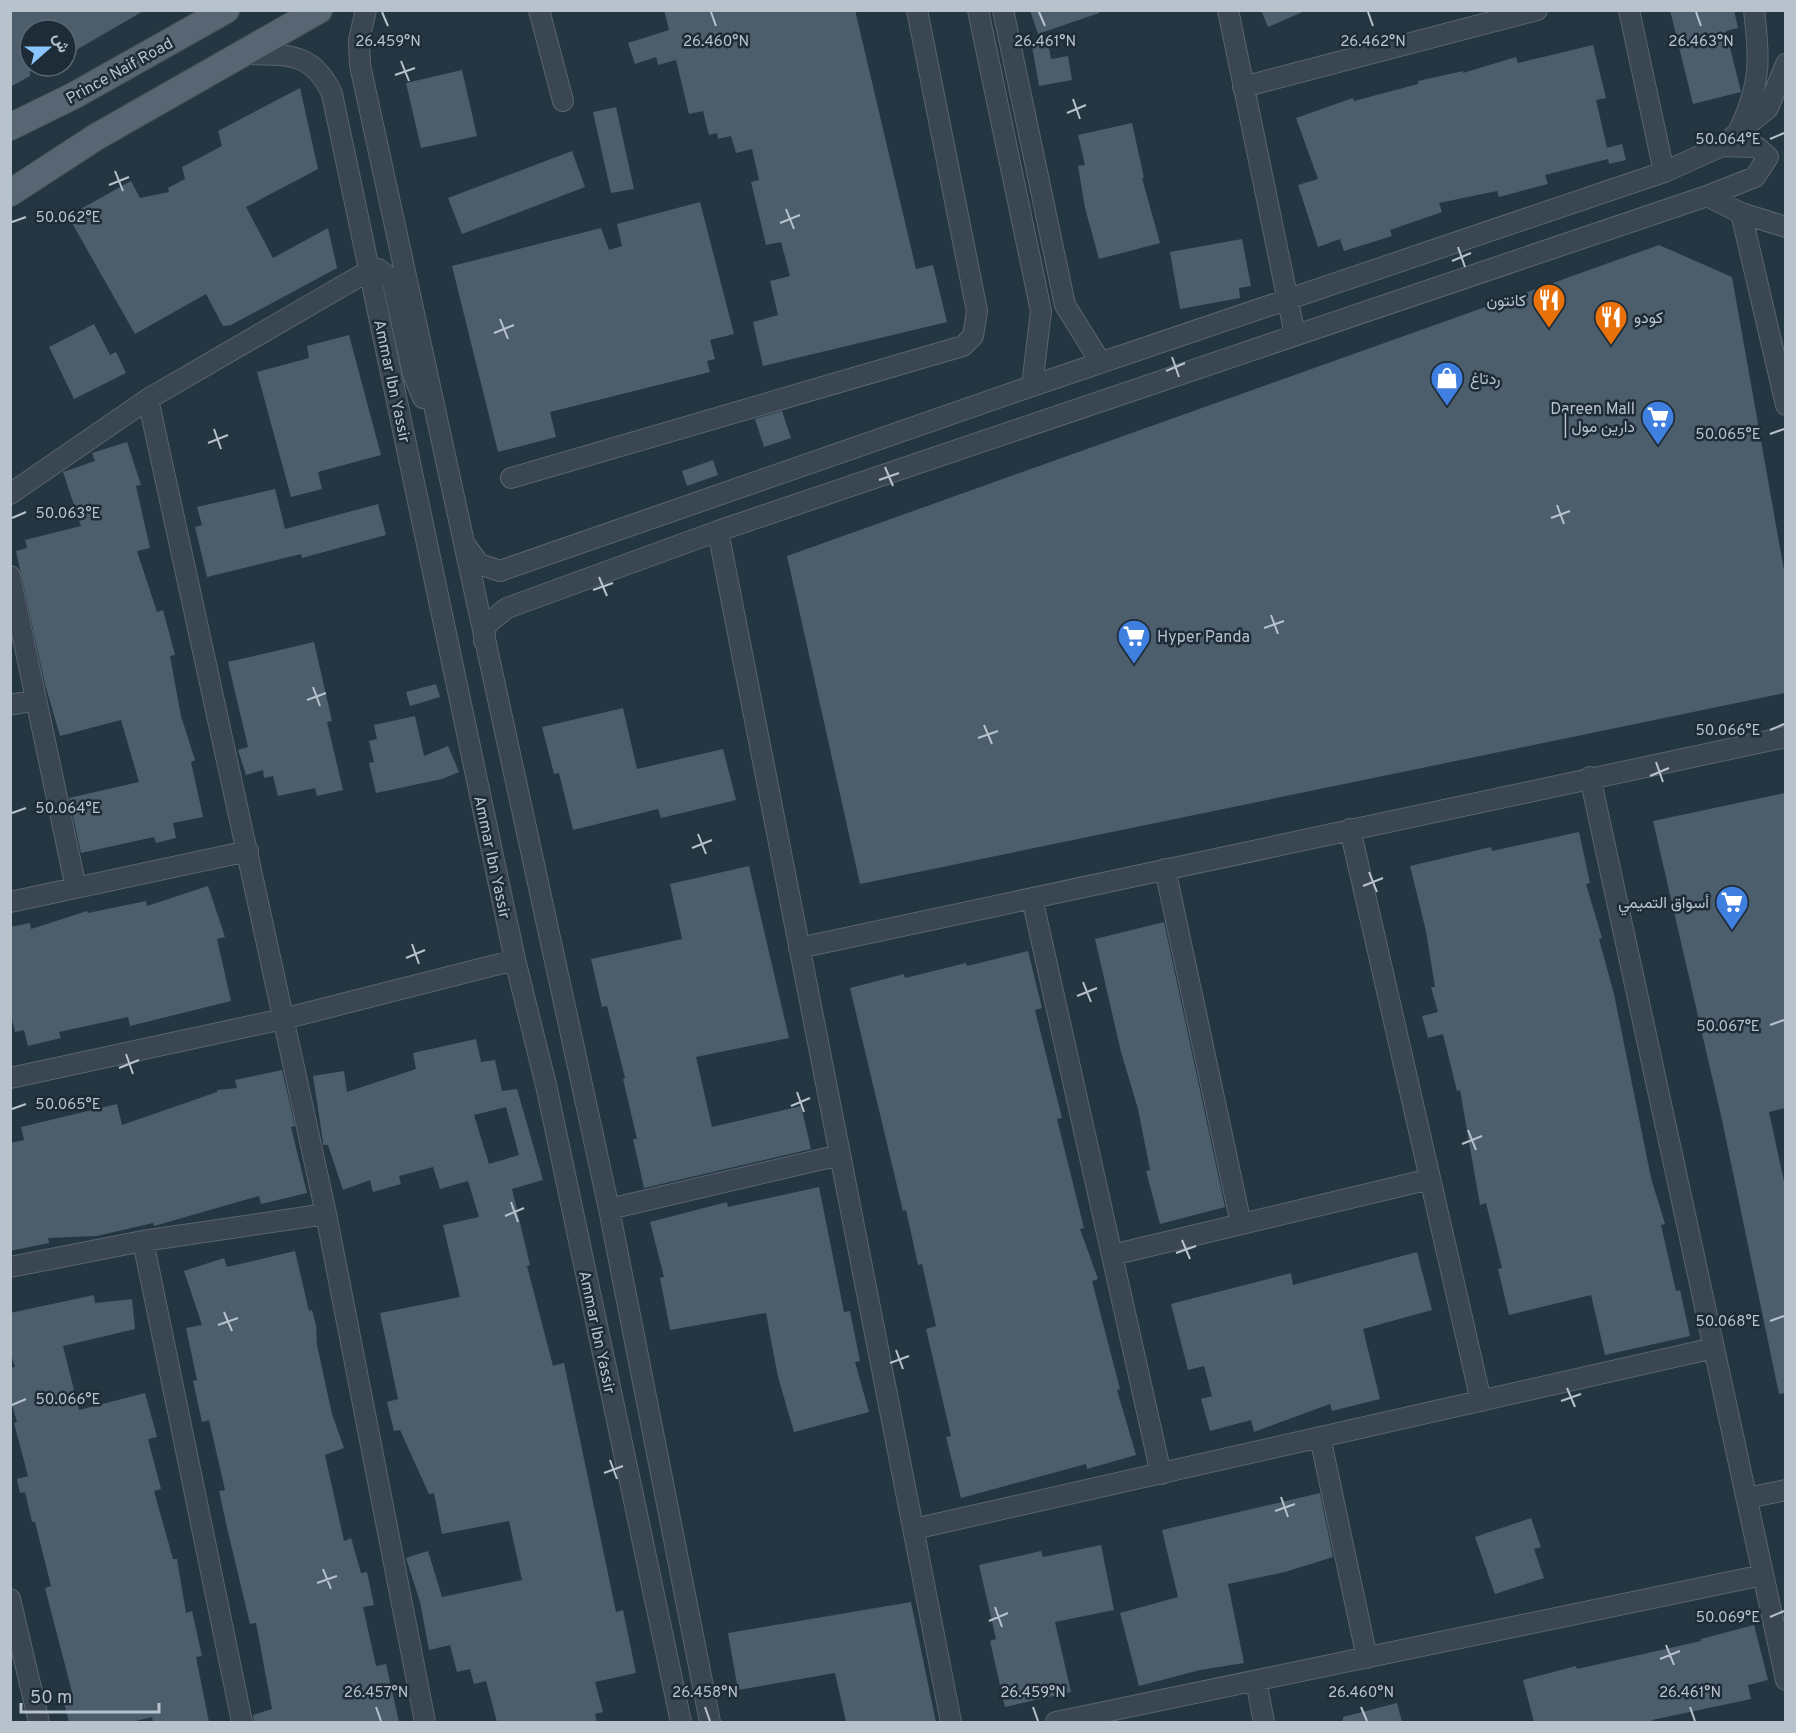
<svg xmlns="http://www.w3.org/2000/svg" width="1796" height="1733" font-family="Overpass,Vazirmatn,sans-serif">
<rect width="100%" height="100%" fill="#253643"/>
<path fill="#4c5d6c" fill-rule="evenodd" d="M10 10H145L66 56V30H30V76L10 87Z
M664 10H855L916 269 933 265 947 322 763 366 753 322 778 315 770 281 790 276 781 242 766 245 751 182 759 180 752 149 736 153 731 136 718 139 717 133 709 135 703 111 689 114 676 60 658 65 656 57 635 64 628 43 669 30Z
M1030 10H1099V13L1038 34Z
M1261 10H1307L1268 27Z
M1670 10H1734L1738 28 1726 31 1741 92 1693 104Z
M1048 43 1051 59 1068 56 1072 80 1039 86 1032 46Z
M1593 45 1606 98 1596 100 1607 148 1622 144 1626 160 1609 164 1608 159 1545 175 1548 184 1499 197 1497 191 1439 203 1442 212 1390 230 1392 236 1344 251 1340 239 1318 247 1298 185 1318 179 1296 118 1353 98 1354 101 1418 84V81L1463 71V73L1516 57 1518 63Z
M462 70 477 136 421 148 406 83Z
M300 88 318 169 246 207 273 258 328 228 337 268 231 325 223 326 206 294 135 334 68 216 131 181 140 198 169 192 168 188 185 179 182 167 222 146 218 131Z
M616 107 634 189 611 193 593 112Z
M1132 123 1144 178H1142L1160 243 1099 259 1085 208 1078 166 1085 165 1078 135Z
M572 151 585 187 462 234 448 198Z
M700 202 734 334 710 340 715 359 707 361 710 372 550 412 556 437 498 452 452 266 601 228 609 250 622 246 617 224Z
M1242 239 1251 286 1239 288 1240 298 1180 309 1170 252Z
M1659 245 1732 277 1785 576V693L860 884 787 556Z
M94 324 110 355 116 352 126 373 74 399 49 347Z
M349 335 381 455 318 472 322 489 291 497 257 372 309 358 307 346Z
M782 411 791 438 764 447 755 419Z
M127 442 141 485 136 486 150 548 137 551 157 612 163 610 175 655 170 656 181 716 195 760 191 762 203 817 173 823 176 838 156 843 154 837 81 853 69 798 139 782 121 720 60 736 45 684 16 551 27 548 25 540 81 526 63 472 95 461 92 453Z
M713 460 718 475 687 486 682 471Z
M275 489 285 529 378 504 386 535 302 558 301 554 207 577 195 527 202 525 197 507Z
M314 642 332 721 327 722 343 790 317 796 315 788 278 796 273 776 264 778 263 770 246 775 238 750 248 747 228 662Z
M436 684 440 697 410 706 406 692Z
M623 708 637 769 723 749 736 800 661 818 658 809 573 830 559 773 554 774 542 727Z
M415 716 424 756 448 746 459 772 442 779 376 793 369 763 374 762 369 741 377 739 374 725Z
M1785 793V1108L1769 1112 1785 1186V1393L1779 1394 1722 1120 1653 821Z
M1579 832 1590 883 1586 884 1602 938 1599 939 1614 994 1651 1178 1665 1224 1661 1225 1676 1291 1680 1290 1690 1336 1605 1355 1591 1295 1509 1315 1498 1269 1502 1268 1486 1203 1480 1205 1460 1090 1457 1091 1443 1034 1428 1038 1422 1016 1438 1012 1431 987H1435L1426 931 1410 866 1491 847 1492 851Z
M749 866 789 1038 696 1057 712 1127 801 1106 811 1149 644 1188 633 1139H637L623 1079 625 1078 607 1006 602 1007 591 959 682 939 670 884Z
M208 886 225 937 217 939 231 1001 130 1026 128 1017 59 1032 61 1038 28 1046 24 1030 15 1032 10 1012V927L30 923 31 929 87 911 88 913 146 901 147 906Z
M1164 922 1225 1207 1160 1224 1146 1171 1150 1170 1138 1109 1121 1052 1095 939Z
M1028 951 1042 1008 1035 1010 1062 1118 1057 1119 1084 1228 1080 1229 1098 1279 1092 1281 1120 1389 1117 1390 1136 1455 1087 1469 1086 1464 961 1498 946 1437 951 1436 926 1329 936 1326 922 1264 918 1265 906 1210 903 1211 850 988 904 974 905 978 966 963 967 966Z
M476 1039 481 1062 495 1060 502 1091 517 1089 543 1180 512 1189 530 1265 527 1266 553 1366 564 1363 616 1612 623 1610 636 1673 595 1682 603 1712 595 1714 597 1722H497L486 1681 474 1684 470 1669 457 1672 450 1645 429 1650 420 1602 406 1558 428 1551 442 1597 522 1580 509 1521 442 1534 434 1493 429 1494 400 1430 394 1431 387 1402 398 1399 380 1313 460 1297 443 1225 479 1217 468 1181 440 1189 433 1167 399 1176 401 1184 373 1192 370 1180 343 1190 328 1145H323V1142L313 1076 344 1071 347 1092 416 1069 413 1053ZM506 1107 519 1155 489 1164 474 1115Z
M282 1070 295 1126 291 1127 307 1193 261 1204 259 1196 154 1226 153 1223 97 1236 48 1238 49 1243 10 1251V1143L24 1140 21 1127 117 1104 122 1125 217 1092V1090L237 1088 235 1080Z
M819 1187 844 1312 850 1311 860 1361 855 1362 869 1412 794 1432 778 1377 766 1313 670 1330 660 1278 664 1277 650 1222 727 1202 728 1207Z
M295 1251 309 1311 312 1310 316 1325 317 1345 332 1414 344 1448 325 1455 344 1541 351 1538 361 1573 367 1572 374 1605 363 1607 376 1666 386 1664 399 1722H254L253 1715 272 1709 256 1623 250 1624 228 1532 219 1491 225 1490 209 1420 202 1422 193 1381 197 1380 186 1328 202 1325 184 1271 224 1258 227 1267Z
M1417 1252 1432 1310 1363 1329 1380 1399 1332 1411 1330 1404 1254 1432 1251 1420 1210 1431 1201 1399 1212 1396 1204 1366 1188 1370 1171 1304 1291 1273 1293 1285Z
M94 1295 95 1303 132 1299 135 1329 63 1346 79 1410 145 1393 157 1437 148 1439 161 1489 154 1491 173 1559H177L186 1613 192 1611 202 1656 196 1657 209 1722H153L152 1717 132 1722H69L63 1699 73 1696 45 1588 51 1586 35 1522H32L25 1492 20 1493 17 1479 28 1476 14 1423 17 1422 10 1398V1368L15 1367 10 1351V1313Z
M1320 1493 1333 1557 1285 1572 1228 1584 1244 1663 1200 1670 1139 1686 1120 1613 1178 1597 1162 1530Z
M1531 1518 1541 1547 1534 1549 1544 1578 1495 1594 1475 1537Z
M1101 1545 1114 1610 1055 1622 1071 1692 1005 1707 990 1641 996 1639 979 1565 1041 1551 1043 1557Z
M911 1602 936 1722H846L835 1673 738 1690 728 1633Z
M1754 1625 1768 1680 1748 1685 1751 1699 1652 1720V1722H1534L1523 1680 1576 1666 1577 1669 1701 1641V1639Z
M1397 1703 1402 1722H1343V1717Z"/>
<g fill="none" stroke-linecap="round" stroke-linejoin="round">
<g stroke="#586570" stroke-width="22">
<path id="minor" d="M366 10 359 40 360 65 609 1209 710 1722
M539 10 563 101
M978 10 1041 311 1032 386
M1003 10 1065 305 1101 363
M1228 10 1295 335
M1629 10 1664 172
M245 54C286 55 313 51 332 94L515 960 546 1085 681 1722
M1243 87 1537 10
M1739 130C1761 85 1760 59 1754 10
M1707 196 1755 177 1768 157 1757 147 1722 146
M1741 213 1786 405
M148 399 326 1214 425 1722
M511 478 963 346 973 336 977 311 917 10
M10 494 148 399 370 270 378 269 392 279 413 374 423 398
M718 531 951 1722
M466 546 479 564 500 571 1032 386 1664 172 1722 146 1768 108 1786 64
M10 576 76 888
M484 641 486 625 507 608 718 531 1707 196 1741 213 1786 227
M10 705 36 700
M1590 777 1786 1680
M1350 829 1481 1401
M1165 869 1241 1224
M1032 898 1161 1474
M10 902 248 851
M799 948 1786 737
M10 1078 283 1019 515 960
M609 1209 840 1155
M143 1241 242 1722
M1112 1255 1430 1179
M10 1267 143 1241 326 1214
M1320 1437 1367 1658
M1747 1498 1786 1490
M914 1529 1714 1348
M10 1599 39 1722
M1256 1681 1264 1722
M1056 1722 1763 1575"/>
</g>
<g stroke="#46535f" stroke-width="28">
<path id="major" d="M10 127 75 95 226 10
M10 193 96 137 319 10"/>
</g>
<use href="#minor" stroke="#3a4753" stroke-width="20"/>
<use href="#major" stroke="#586673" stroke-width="26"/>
</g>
<path fill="none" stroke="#b7c2cd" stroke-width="2" d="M382 12 388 26M711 12 716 26M1039 12 1045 26M1368 12 1373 26M1696 12 1701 26M401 61 409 81M395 75 415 68M1073 99 1080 119M1067 113 1086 105M1770 139 1784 133M115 171 123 191M109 185 129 177M786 209 794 229M12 222 26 217M780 223 800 215M1458 247 1465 267M1452 261 1471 253M500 319 508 339M494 333 514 325M1172 357 1179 377M1166 371 1185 363M214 429 221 449M1770 434 1784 429M208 443 228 435M885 467 893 486M879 480 899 473M1557 505 1564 524M12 518 26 512M1551 518 1570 511M599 577 607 596M593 590 613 583M1271 615 1278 634M1264 628 1284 621M313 687 320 706M307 700 326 693M984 725 992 744M1770 730 1784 724M978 738 998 731M1656 762 1663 782M1650 776 1669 768M12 813 26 808M698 834 706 854M692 848 712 840M1369 872 1377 892M1363 886 1383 878M412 944 419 964M406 958 425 950M1083 982 1091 1002M1077 996 1097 988M1770 1025 1784 1020M126 1054 133 1074M119 1068 139 1060M797 1092 804 1112M791 1106 810 1098M12 1109 26 1104M1468 1130 1476 1150M1462 1144 1482 1136M511 1202 518 1222M505 1216 524 1208M1182 1240 1190 1259M1176 1253 1196 1246M224 1312 232 1331M1770 1321 1784 1316M218 1325 238 1318M896 1350 903 1369M890 1363 909 1356M1567 1388 1575 1407M1561 1401 1581 1394M12 1405 26 1399M610 1460 617 1479M604 1473 623 1466M1281 1497 1288 1517M1275 1511 1295 1504M323 1569 331 1589M317 1583 337 1576M995 1607 1002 1627M1770 1617 1784 1611M989 1621 1008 1613M1666 1645 1674 1665M1660 1659 1680 1651M376 1707 381 1721M705 1707 710 1721M1033 1707 1038 1721M1361 1707 1367 1721M1690 1707 1695 1721"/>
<defs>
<g id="restaurant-pin" transform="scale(1.725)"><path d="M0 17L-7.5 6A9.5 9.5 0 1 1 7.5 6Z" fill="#e8710a" stroke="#1e2c38"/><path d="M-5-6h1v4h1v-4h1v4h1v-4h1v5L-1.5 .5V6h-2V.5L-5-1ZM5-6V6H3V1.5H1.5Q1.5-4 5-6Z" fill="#fff"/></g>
<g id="shop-pin" transform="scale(1.725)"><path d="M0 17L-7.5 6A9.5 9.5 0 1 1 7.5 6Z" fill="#3f7fe0" stroke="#1e2c38"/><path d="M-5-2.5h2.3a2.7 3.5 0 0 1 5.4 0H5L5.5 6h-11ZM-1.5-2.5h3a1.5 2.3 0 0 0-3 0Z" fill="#fff"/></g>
<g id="supermarket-pin" transform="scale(1.725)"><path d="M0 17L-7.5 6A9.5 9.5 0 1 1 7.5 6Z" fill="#3f7fe0" stroke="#1e2c38"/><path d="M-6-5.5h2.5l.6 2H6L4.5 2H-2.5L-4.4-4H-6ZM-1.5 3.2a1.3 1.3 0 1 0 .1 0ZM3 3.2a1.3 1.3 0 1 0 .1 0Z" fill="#fff"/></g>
</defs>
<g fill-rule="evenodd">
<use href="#restaurant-pin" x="1549" y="300"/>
<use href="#restaurant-pin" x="1611" y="317"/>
<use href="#shop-pin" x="1447" y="378"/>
<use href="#supermarket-pin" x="1658" y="417"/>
<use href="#supermarket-pin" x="1134" y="636"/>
<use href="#supermarket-pin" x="1732" y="902"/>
</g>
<g text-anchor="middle" stroke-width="5" stroke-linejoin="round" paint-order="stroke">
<g font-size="16" fill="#b7c2cd" stroke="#1e2c38">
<text transform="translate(119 70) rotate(-29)" y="6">Prince Naif Road</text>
<text transform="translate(393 381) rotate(78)" y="6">Ammar Ibn Yassir</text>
<text transform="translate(493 857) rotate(78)" y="6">Ammar Ibn Yassir</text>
<text transform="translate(598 1332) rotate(78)" y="6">Ammar Ibn Yassir</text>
</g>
<g font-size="16" fill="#b7c2cd" stroke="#1e2c38" text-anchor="end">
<text x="1526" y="306">كانتون</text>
<text x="1634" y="323" text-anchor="start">كودو</text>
<text x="1470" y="384" text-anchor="start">ردتاغ</text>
<text x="1635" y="414">Dareen Mall<tspan x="1635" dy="18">| دارين مول</tspan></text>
<text x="1157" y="642" text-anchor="start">Hyper Panda</text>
<text x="1709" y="908">أسواق التميمي</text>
</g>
</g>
<g font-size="15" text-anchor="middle" fill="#b7c2cd" stroke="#1e2c38" stroke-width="5" stroke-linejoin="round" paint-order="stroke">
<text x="388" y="46">26.459°N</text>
<text x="716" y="46">26.460°N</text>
<text x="1045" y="46">26.461°N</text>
<text x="1373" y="46">26.462°N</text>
<text x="1701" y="46">26.463°N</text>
<text x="1728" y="144">50.064°E</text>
<text x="68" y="222">50.062°E</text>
<text x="1728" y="439">50.065°E</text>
<text x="68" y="518">50.063°E</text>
<text x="1728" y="735">50.066°E</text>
<text x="68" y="813">50.064°E</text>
<text x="1728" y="1031">50.067°E</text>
<text x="68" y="1109">50.065°E</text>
<text x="1728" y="1326">50.068°E</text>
<text x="68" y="1404">50.066°E</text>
<text x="1728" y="1622">50.069°E</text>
<text x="376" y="1697">26.457°N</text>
<text x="705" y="1697">26.458°N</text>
<text x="1033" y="1697">26.459°N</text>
<text x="1361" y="1697">26.460°N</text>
<text x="1690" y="1697">26.461°N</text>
</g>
<rect width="1796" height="1733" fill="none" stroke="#b7c2cd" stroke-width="24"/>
<g transform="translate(48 48) rotate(69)"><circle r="28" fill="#1e2c38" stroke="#5b6874" stroke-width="1.5"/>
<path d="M0-4.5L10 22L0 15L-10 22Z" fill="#8bc5fd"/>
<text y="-9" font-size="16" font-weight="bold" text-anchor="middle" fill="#b7c2cd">ش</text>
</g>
<path d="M21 1703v9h138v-9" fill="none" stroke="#b7c2cd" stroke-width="3"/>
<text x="30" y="1703" font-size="18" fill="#b7c2cd" stroke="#1e2c38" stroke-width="4.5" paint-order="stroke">50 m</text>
</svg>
